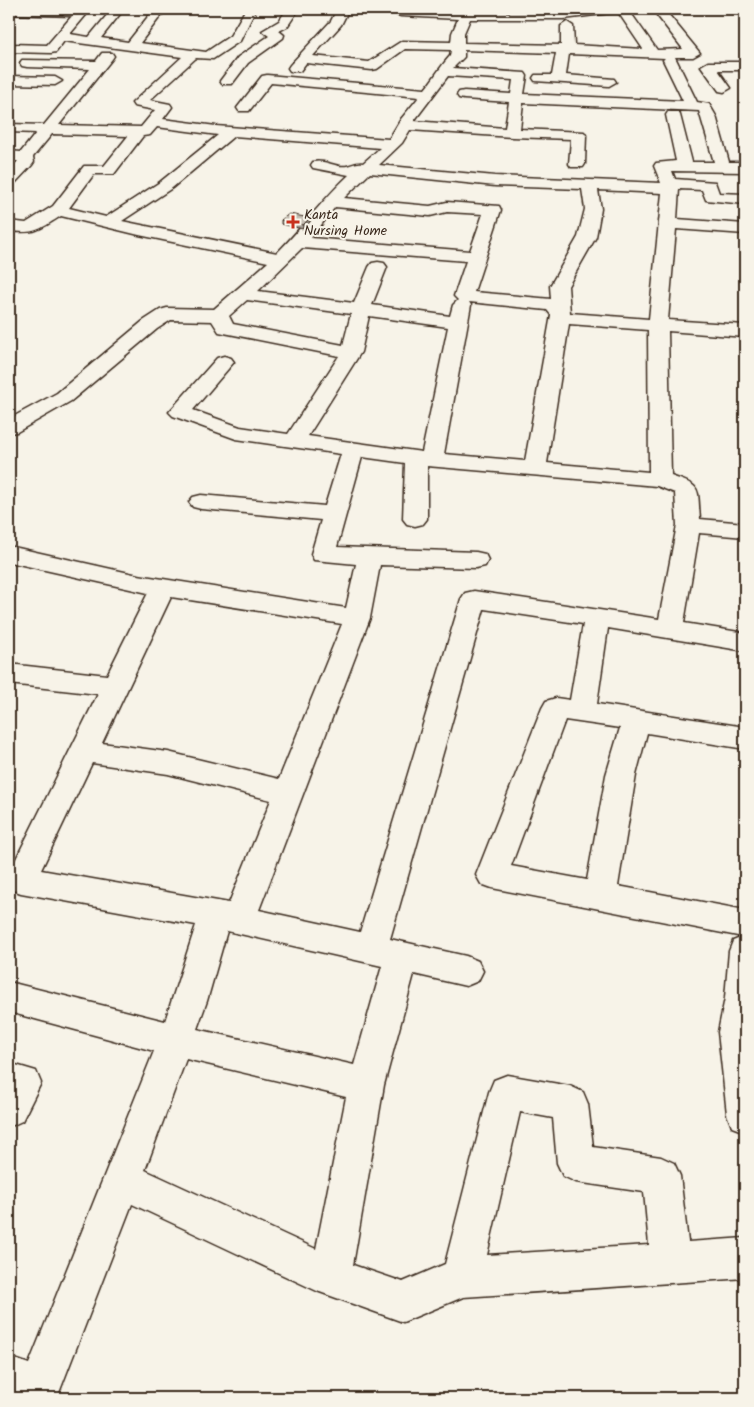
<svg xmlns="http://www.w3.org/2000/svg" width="754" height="1407" font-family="Kalam,sans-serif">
<rect width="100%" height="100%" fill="#f7f3e8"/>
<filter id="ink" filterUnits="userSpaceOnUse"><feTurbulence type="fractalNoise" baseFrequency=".02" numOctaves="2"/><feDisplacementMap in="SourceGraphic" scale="10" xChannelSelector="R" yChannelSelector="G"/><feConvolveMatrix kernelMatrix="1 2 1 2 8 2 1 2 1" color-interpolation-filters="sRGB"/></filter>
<g filter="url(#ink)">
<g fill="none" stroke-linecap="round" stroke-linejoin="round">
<g stroke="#3b2a1e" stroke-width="3">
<path id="street" d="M9 9H91L70 34 89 37 112 9H124L101 38 128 42 154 9H166L140 43 206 52 230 36 244 12 242 9H256L240 41 213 59 196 58 150 100 170 104 172 107 163 119 216 126 389 139 401 119 419 97 271 83 249 111H239L237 108 262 76 267 75 425 89C434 78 440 67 450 56L451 50 405 49 377 69 372 70 306 63 300 71H290L288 68 290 65 331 21 337 9H353L347 13 341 25 313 56 369 62 402 41 451 42 452 33 458 19 401 16 397 15 395 12 396 9 461 11 462 9H474L473 12 537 13 628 9 657 50 683 49 653 10 664 9 700 53 693 57H675L697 102 709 104 716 116 729 162H745V172L672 171 675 179 715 182 719 193 745 194V204L706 200 702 190 679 189 677 219 745 224V234L676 229 668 320 745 325V337L668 331 671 476C703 487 697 486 700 519L745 523V537L699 533 684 623 745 633V651L608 628 597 704 745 727V749L647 733 636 775 618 886 745 910V1132L732 1127 727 1114 718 1032 725 998 729 951 733 941 743 937 492 888 481 884 476 875 542 708 546 701 556 698 570 700 583 624 484 609 390 939 466 956 478 961 483 971 478 981 466 986 414 974 384 1085 353 1265 403 1282 445 1264 489 1092 494 1080 507 1075 570 1086 583 1092 588 1104 593 1147 661 1157 674 1163 680 1176 688 1242 745 1238V1278L463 1297 403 1322 317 1291 132 1204 57 1398H9V1357L29 1364 154 1051 9 1012V982L165 1021 196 925 21 893 10 889 9 873 98 694 9 684V664L107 675 148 593 9 562V546L138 575 346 608 356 564 314 560 311 554 321 520 201 509 193 507 189 502 193 497 201 495 325 506 341 454 236 439 173 416 169 412 217 358 224 356 231 358 234 362 193 410 240 427 288 434 339 356 219 332 212 321 171 320 157 329 71 401 17 432 9 433V419L57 393 143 321 160 310 167 308 214 309 268 262 139 235 61 216C38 230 37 234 9 231V221L26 223 53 206 84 166H104L128 136 52 134 33 157 34 162 32 165 15 183 9 185V171L18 161H9V151L21 152 36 133 9 132V124L44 125 90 69 27 67 22 66 20 63 22 60 96 61 102 53H112L114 56 112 59 59 125 141 127 155 110 134 106 132 103 182 57 64 41 56 52 51 53 9 52V44L47 45 72 16 9 14ZM618 12 643 49 574 45 573 26 567 22 561 26V45L464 43V33L470 19H564ZM464 50 556 53 552 75H535L533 78 535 81 609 86 616 82 614 79 566 75 569 54 665 58 663 60 683 101 524 94 527 76 525 73 453 68 464 57ZM448 76 513 80 511 94 464 91 459 92 457 95 459 98 464 99 509 102 505 128 414 121ZM523 103 699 111 714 162H692L680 115 678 112H668L666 115 676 161 656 163 654 166 661 183 495 176 379 165 402 143 410 130 512 137 571 139 569 164 571 167H583L585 164 586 135 584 132 520 129ZM157 127 218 135 160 182 106 217 69 208 94 174H114L143 136 150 135ZM234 136 380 148 363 163C356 162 352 165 347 166 336 168 325 159 313 162L311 165 313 168 349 175C323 199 302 228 277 253L122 221 172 188ZM370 173 495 186 582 189 585 209 578 237 550 286 551 299 474 292 501 210 499 206 447 202 430 206 344 198ZM598 190 662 193 649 319 570 313 568 286 596 237 601 209ZM335 207 430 216 447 212 483 214 470 251 311 238ZM302 248 466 261 454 296 458 300 453 305 450 316 372 305 387 267 384 263 378 262 372 263 369 267 354 303 258 291ZM247 300 351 314 343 345 233 324 229 316ZM469 302 547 310 551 315 525 461 444 454 471 305ZM369 316 448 327 422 452 308 436 361 352ZM569 324 648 330 649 472 547 463ZM362 457 405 463 403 519 407 524 415 526 423 524 427 519V466L657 486 675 493 677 525 659 619 474 591 465 593 461 599 360 932 259 910 370 618 380 565 476 568 485 566 488 560 485 554 476 552 337 547ZM171 597 342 624 279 779 168 752 102 743ZM565 720 620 728 606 775 587 880 511 866ZM92 763 168 774 271 800 229 903 41 870ZM227 931 382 966 354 1065 197 1029 207 1001ZM186 1059 346 1097 316 1249 145 1170ZM520 1112 553 1118 557 1163 563 1176 576 1182 644 1192 649 1245 487 1255Z
M287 9H299L287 27 279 31 284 35 283 38 248 63 232 84H222L220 81 238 57 269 36 262 31 279 21Z
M708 62H745V70H718L731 88 724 92 719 91 701 66Z
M9 76 55 77 62 81 55 85 9 84Z
M9 1063 36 1071 41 1083 22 1121 9 1127Z"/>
</g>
<use href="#street" fill="#f7f3e8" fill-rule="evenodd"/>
</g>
<path fill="#aca69d" stroke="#3b2a1e" d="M310 218V222L303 229 281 224V220Z"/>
<path fill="#8c877f" stroke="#3b2a1e" d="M310 218V222L303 229V225Z"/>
<path fill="#c8c1b6" stroke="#3b2a1e" d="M289 214 310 218 303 225 281 220Z"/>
</g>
<path fill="#c8321e" stroke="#f7f3e8" stroke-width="2" d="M290.5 214.5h5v5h5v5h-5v5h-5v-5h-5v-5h5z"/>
<g text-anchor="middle" stroke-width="4" stroke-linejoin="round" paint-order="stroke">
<g font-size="14" fill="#3b2a1e" stroke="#f7f3e8" text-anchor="start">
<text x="304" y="219">Kanta<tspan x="304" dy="16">Nursing Home</tspan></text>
</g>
</g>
<rect width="754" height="1407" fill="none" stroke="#f7f3e8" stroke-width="30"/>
<rect x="15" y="15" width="724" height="1377" fill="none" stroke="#3b2a1e" stroke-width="2" filter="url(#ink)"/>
</svg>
